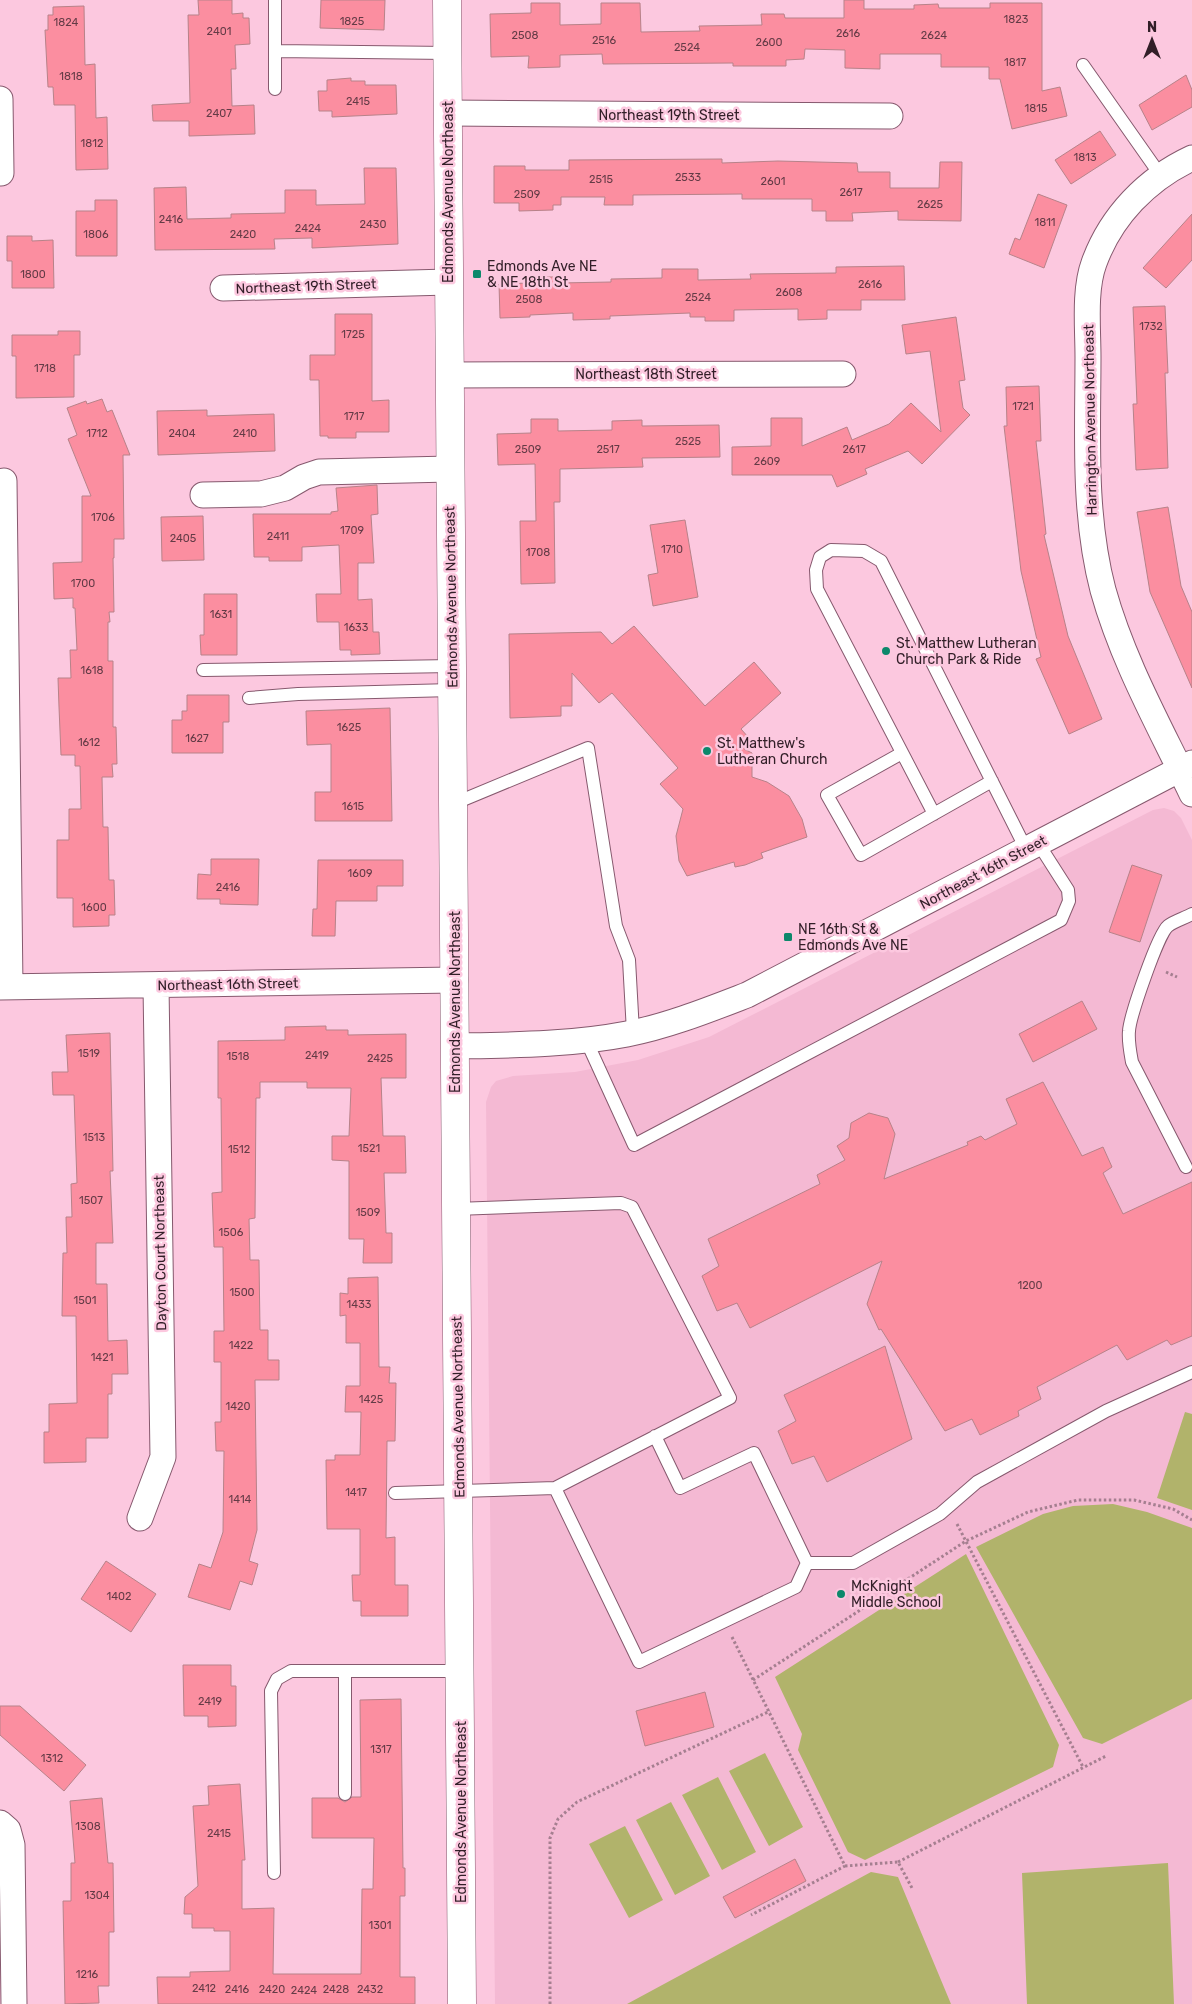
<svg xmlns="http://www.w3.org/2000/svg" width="1192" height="2004" font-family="Rubik,sans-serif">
<rect width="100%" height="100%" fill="#fcc8df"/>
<path fill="#f4b9d3" d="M1164 808 1174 811 1181 818 1192 840V2004H495L486 1102 491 1087 496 1081 513 1076 575 1072 638 1060 709 1037 1153 810Z"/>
<path fill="#b1b36b" d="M1185 1412 1192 1414V1510L1157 1498Z
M1113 1504 1147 1512 1192 1528V1699L1102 1744 1083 1738 976 1547 1043 1514 1073 1506Z
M966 1554 1059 1745 1053 1767 865 1860 848 1852 798 1750 802 1734 775 1677Z
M765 1753 803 1827 769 1846 729 1771Z
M718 1777 756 1852 722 1870 682 1795Z
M671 1802 710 1876 675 1895 636 1820Z
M625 1826 663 1900 629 1918 589 1844Z
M1168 1863 1174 2004H1027L1022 1873Z
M871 1872 898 1877 951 2004H627Z"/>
<path fill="#fb8ea0" stroke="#b78289" d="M198 0H232V14L243 13V18H249L250 44 235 45 236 69H231L232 106 254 105 255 134 189 136V121H153L152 105 190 103 188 15H199Z
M321 0H385L384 30 320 28Z
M844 0H864V9H914V5L938 4 939 8H990V3H1042V91L1060 87 1067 116 1012 129 1000 79H989V67H941V54H880V69L845 68V50L805 49 804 59 786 60V66H733V63L603 64 602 54 560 55V67L528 68 529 56 491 57 490 14 531 13V3H560V25L601 24V3H640L641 32 700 31 699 26 762 25 761 14H784L785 18H844Z
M84 6 85 65 95 64 96 118 107 117 108 169 76 170 75 105H54L53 87H48L45 30H48V15H53V7Z
M1186 75 1192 90V107L1152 130 1139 105Z
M351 78V81H365V85H396L397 114 332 117V111H319L318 91H327V80Z
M1100 131 1116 155 1071 184 1055 160Z
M722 159V163L778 161 857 163 858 172H890V188H939L940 162H962L961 221 898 220V211L852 213 853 221H826V211H812V199H742V194L633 195V205H604L605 197H561V205H553V210L519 211V203H494V166H525V170H569V160Z
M364 168H396L398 244 312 248V238L274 239 275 249 155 250 154 188 186 187 187 219 231 218V214L285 213V190H316V205L365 204Z
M1038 194 1067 205 1044 268 1009 254 1015 238 1020 240Z
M95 200H117V256H76V211H95Z
M1192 214V260L1166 288 1143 268Z
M7 236H32V241L53 240 54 288H12V261H7Z
M904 266 905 300H861V310H827V319L798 320V309L734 310V321H705V317H690V313L610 316V319L573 320V313L530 315V317L500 318 499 284 528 283V277H558L559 283 611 282V279L662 278V269H698V280L751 279 750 274 836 273V267Z
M1165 306 1168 373H1165L1168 468 1136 470 1133 404H1137L1133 307Z
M335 314H372V401L389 400V432H356V438H328V436H320L319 380H310V355H335Z
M956 317 965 380 959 381 963 408 970 415 922 464 908 451 865 469 867 474 837 487 832 475H732V447L771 446V418H802V446L847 427 852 440 889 424 911 403 941 432 930 351 906 354 902 325Z
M58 331H80V355H74V397L16 398V356H12V335H58Z
M1039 386 1041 441H1036L1046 534 1044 535 1068 636 1102 719 1069 734 1036 659 1041 657 1021 571 1004 426H1007L1006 387Z
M102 399 107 412 112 410 130 455H123L124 539H114V558H113L114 612H109L110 622H108V661H113V727H116L117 764H112L113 777H102L103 827H108L109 880H114L115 915H109V926L73 927V898H57V840H69V809H81L80 766H75V755H61L59 707 58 678H71L70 650H77L75 608H73V598L54 599 53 563 82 562V496H91L68 439 77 435 67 408 86 401 87 404Z
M207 410V416L274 414 275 451 158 455 157 411Z
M531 419H558V431L612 430V421L642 420V426L719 425 720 457 642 458 643 467 560 469V502H554L555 583 521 584 520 521H536L535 464 498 465 497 434 531 433Z
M377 485 378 514 371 515 374 563H358V600L372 599 373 632H379L380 654 351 655V650H340L339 622H317L316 594H341L339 545 302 547V561H269V557H254L253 514H331V512L338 511 336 488Z
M1168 507 1181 586 1192 612V688L1150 592 1137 512Z
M203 516 204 560 162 561 161 517Z
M685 520 698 597 653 606 648 575 658 573 650 525Z
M204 594H237V655H201L200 635H204Z
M634 626 705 706 754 662 781 693 741 729 749 738 744 749 752 753V777L767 782 789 796 802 819 807 837 761 853 763 858 745 865 735 867 734 862 687 876 679 861 676 836 683 809 660 784 678 768 612 693 599 703 572 673V706H561V716L510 718 509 634 601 632 612 644Z
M187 695H229V722H223V753H172V720H182V711H187Z
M390 708 392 821H315V792H331V744L307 745 306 711Z
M211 859H259L258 905 220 904V899H197L198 874 211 875Z
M318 860H403V886H377V901H336L335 936H312L313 909H317Z
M1132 865 1162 875 1140 942 1109 932Z
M1082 1001 1097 1029 1033 1062 1019 1034Z
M326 1026V1030H348V1035L406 1034V1078H381L383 1136H405L406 1173H384L386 1233H392V1263H363L364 1239H349V1161L332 1160V1136H349L351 1088H307V1082H260V1098H256L255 1218 249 1219 250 1260H259L260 1330H268V1360H279V1380H255L257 1530 249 1561 258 1564 252 1585 240 1581 230 1610 188 1597 199 1564 211 1568 223 1532 224 1451H216L215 1422H221V1362H214V1331H224L223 1247H214L212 1193 222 1192 221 1098H218V1041L285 1040V1027Z
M110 1033 113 1171H110L113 1243H96V1284H107L108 1341 127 1340 128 1374H112V1394H108V1438H86V1462L44 1463V1432H49V1404L77 1403 76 1316H62L63 1253H67L66 1217H72L71 1184 77 1183 74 1095H53L52 1072H68L66 1035Z
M1043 1082 1082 1156 1103 1147 1112 1167 1103 1173 1123 1214 1192 1182V1336L1171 1345 1167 1340 1127 1360 1117 1345 1037 1387 1041 1399 1018 1411 1019 1416 980 1435 972 1419 945 1431 881 1329 879 1330 867 1304 882 1261 750 1328 737 1303 717 1311 702 1276 719 1266 708 1239 820 1184 817 1175 845 1160 837 1146 849 1138 851 1123 869 1113 888 1118 895 1134 884 1179 968 1145 967 1142 981 1136 985 1140 1017 1124 1006 1099Z
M378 1277 379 1367H390L389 1383H396L395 1441H387L386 1538 395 1537V1585H408V1616H361V1601H353L352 1575H360V1529H327L326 1460H335V1455H360L361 1412H345L346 1386H360V1343H346V1315L340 1316V1293L348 1294V1278Z
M885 1346 912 1439 827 1482 814 1456 792 1464 778 1431 796 1421 784 1395Z
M106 1561 156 1594 131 1632 81 1599Z
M183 1665H231V1686H236V1726L208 1727V1716H184Z
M705 1692 714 1727 645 1746 636 1711Z
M401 1699 403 1868H405V1896H400V1977H415V2004H158L157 1977H190V1972L230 1971V1931H214V1928H192V1914H184L185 1897 198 1886 193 1806 209 1805 208 1786 240 1784 245 1860H242V1909L274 1908 273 1974H361L362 1889H373L374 1838H312V1798H338L345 1802 352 1797H361L360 1700Z
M0 1706H20L86 1765 64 1791 0 1735Z
M102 1798 108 1863H113L114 1932H109V1986H98L99 2003 65 2004 63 1901H71V1863H75L70 1801Z
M795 1859 806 1881 735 1918 723 1897Z"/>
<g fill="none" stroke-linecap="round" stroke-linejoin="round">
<g stroke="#86596e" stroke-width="14">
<path id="service" d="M275 0V89
M275 51 448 53
M1083 65 1161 176
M203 670 452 666
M249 698 298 694 452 690
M902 753 827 795 861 855 992 781
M453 804 588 748 616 926 629 960 633 1032
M934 814 817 589 816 570 820 557 831 550 864 551 881 561 1026 849
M586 1040 634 1145 1061 920 1069 901 1068 890 1038 843
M1186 1167 1132 1062C1130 1051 1128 1041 1129 1031 1130 1016 1158 934 1168 926 1174 921 1185 918 1192 914
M655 1436 680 1488 754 1453 807 1563
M555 1488 639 1662 796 1587 807 1563
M395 1493 555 1488 730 1398 632 1207 621 1203 456 1209
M807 1563H853L940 1514 977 1482 1106 1411 1192 1372
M345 1671V1794
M274 1873 271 1691 277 1679 291 1671H460"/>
</g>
<g stroke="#86596e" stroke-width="27">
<path id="minor" d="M0 99 1 173
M448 113 890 116
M1192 158C1147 179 1111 216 1094 263 1084 290 1088 328 1088 357 1088 434 1083 514 1103 590 1123 662 1160 727 1192 794
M223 288 448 282
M450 375 843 374
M4 481 10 987
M203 495 261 494 285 488 304 477 319 472 450 469
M0 987 455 980
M455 1046C512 1045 570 1045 627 1034 668 1026 708 1010 747 995L1192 763
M140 1518 163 1457 156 985
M0 1823 8 1830 12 1845 14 2004"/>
</g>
<g stroke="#86596e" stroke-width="29">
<path id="tertiary" d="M447 0 462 2004"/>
</g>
<path stroke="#a57f90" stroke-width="3" stroke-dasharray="2.5 2.5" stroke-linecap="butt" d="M1166 972 1177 977
M957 1524 1083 1767
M732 1637 845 1866 751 1915
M753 1680 966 1541 1028 1512 1078 1500H1134L1173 1509 1192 1520
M898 1862 1106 1756
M845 1866 898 1862 912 1888
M550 2004V1838L558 1819 577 1802 770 1711"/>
<use href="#service" stroke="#fff" stroke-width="12"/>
<use href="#minor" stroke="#fff" stroke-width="25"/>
<use href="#tertiary" stroke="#fff" stroke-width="28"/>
</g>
<g fill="#0d886b" stroke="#fcc8df" stroke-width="2">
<rect x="472" y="269" width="10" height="10" rx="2.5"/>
<circle cx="886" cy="651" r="5"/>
<circle cx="707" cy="751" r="5"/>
<rect x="783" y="932" width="10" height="10" rx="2.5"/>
<circle cx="841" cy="1594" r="5"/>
</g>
<g text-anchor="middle" stroke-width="5" stroke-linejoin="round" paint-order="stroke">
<g font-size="11" fill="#643b46">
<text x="1016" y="23">1823</text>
<text x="352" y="25">1825</text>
<text x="66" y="26">1824</text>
<text x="219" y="35">2401</text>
<text x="848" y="37">2616</text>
<text x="525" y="39">2508</text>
<text x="934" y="39">2624</text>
<text x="604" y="44">2516</text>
<text x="769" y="46">2600</text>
<text x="687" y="51">2524</text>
<text x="1015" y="66">1817</text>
<text x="71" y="80">1818</text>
<text x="358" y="105">2415</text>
<text x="1036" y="112">1815</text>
<text x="219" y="117">2407</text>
<text x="92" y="147">1812</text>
<text x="1085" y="161">1813</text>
<text x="688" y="181">2533</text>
<text x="601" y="183">2515</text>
<text x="773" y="185">2601</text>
<text x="851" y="196">2617</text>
<text x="527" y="198">2509</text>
<text x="930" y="208">2625</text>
<text x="171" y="223">2416</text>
<text x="1045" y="226">1811</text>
<text x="373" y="228">2430</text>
<text x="308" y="232">2424</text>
<text x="96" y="238">1806</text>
<text x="243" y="238">2420</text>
<text x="33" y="278">1800</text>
<text x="870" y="288">2616</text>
<text x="789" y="296">2608</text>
<text x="698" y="301">2524</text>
<text x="529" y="303">2508</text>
<text x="1151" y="330">1732</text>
<text x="353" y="338">1725</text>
<text x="45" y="372">1718</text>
<text x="1023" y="410">1721</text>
<text x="354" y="420">1717</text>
<text x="97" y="437">1712</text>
<text x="182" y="437">2404</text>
<text x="245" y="437">2410</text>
<text x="688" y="445">2525</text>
<text x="528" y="453">2509</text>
<text x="608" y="453">2517</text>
<text x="854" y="453">2617</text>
<text x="767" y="465">2609</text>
<text x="103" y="521">1706</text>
<text x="352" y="534">1709</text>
<text x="278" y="540">2411</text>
<text x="183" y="542">2405</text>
<text x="672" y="553">1710</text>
<text x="538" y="556">1708</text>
<text x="83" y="587">1700</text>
<text x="221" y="618">1631</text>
<text x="356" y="631">1633</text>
<text x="92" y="674">1618</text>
<text x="349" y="731">1625</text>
<text x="197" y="742">1627</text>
<text x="89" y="746">1612</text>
<text x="353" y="810">1615</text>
<text x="360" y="877">1609</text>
<text x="228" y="891">2416</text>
<text x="94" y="911">1600</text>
<text x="89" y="1057">1519</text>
<text x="317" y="1059">2419</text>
<text x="238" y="1060">1518</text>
<text x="380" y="1062">2425</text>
<text x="94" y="1141">1513</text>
<text x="369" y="1152">1521</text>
<text x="239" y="1153">1512</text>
<text x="91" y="1204">1507</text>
<text x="368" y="1216">1509</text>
<text x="231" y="1236">1506</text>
<text x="1030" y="1289">1200</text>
<text x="242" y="1296">1500</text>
<text x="85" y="1304">1501</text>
<text x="359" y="1308">1433</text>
<text x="241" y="1349">1422</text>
<text x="102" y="1361">1421</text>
<text x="371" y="1403">1425</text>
<text x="238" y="1410">1420</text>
<text x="356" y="1496">1417</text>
<text x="240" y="1503">1414</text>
<text x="119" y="1600">1402</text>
<text x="210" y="1705">2419</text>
<text x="381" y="1753">1317</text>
<text x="52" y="1762">1312</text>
<text x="88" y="1830">1308</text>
<text x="219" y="1837">2415</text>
<text x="97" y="1899">1304</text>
<text x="380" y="1929">1301</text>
<text x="87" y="1978">1216</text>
<text x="204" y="1992">2412</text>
<text x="237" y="1993">2416</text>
<text x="272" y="1993">2420</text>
<text x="336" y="1993">2428</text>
<text x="370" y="1993">2432</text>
<text x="304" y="1994">2424</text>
</g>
<g font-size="14" fill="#321f28" stroke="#fcc8df">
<text x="669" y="120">Northeast 19th Street</text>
<text transform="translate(448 192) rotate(-90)" y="5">Edmonds Avenue Northeast</text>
<text transform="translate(306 286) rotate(-2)" y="5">Northeast 19th Street</text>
<text x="646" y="379">Northeast 18th Street</text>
<text transform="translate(1090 420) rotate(-91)" y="5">Harrington Avenue Northeast</text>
<text transform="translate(451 597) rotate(-91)" y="5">Edmonds Avenue Northeast</text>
<text transform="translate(983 872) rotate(-28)" y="5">Northeast 16th Street</text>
<text transform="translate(228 984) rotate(-1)" y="5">Northeast 16th Street</text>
<text transform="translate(455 1002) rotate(-90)" y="5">Edmonds Avenue Northeast</text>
<text transform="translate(160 1253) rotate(-91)" y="5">Dayton Court Northeast</text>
<text transform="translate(458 1407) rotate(-91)" y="5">Edmonds Avenue Northeast</text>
<text transform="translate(461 1812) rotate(-90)" y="5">Edmonds Avenue Northeast</text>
</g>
<g font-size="14" fill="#321f28" stroke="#fcc8df" text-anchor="start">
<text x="487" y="271">Edmonds Ave NE<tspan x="487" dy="16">&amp; NE 18th St</tspan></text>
<text x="896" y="648">St. Matthew Lutheran<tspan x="896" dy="16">Church Park &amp; Ride</tspan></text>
<text x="717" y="748">St. Matthew's<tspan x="717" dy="16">Lutheran Church</tspan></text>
<text x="798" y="934">NE 16th St &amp;<tspan x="798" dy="16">Edmonds Ave NE</tspan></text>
<text x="851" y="1591">McKnight<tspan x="851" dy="16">Middle School</tspan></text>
</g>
</g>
<g transform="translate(1152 40)" stroke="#fcc8df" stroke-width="4" paint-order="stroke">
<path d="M0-4L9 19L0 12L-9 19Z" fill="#321f28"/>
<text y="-8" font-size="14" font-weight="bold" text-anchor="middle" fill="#321f28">N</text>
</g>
</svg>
